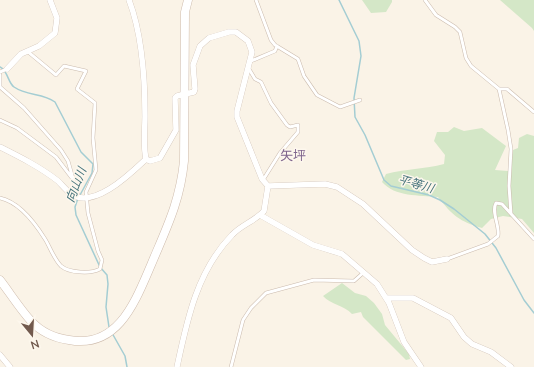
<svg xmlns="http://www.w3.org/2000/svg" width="534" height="367" font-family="Mulish,'Noto Sans JP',sans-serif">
<rect width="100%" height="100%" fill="#faf3e7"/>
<path fill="#d4e7c7" d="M362 0H392V2L386 12 371 13Z
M500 0H534V31L532 28Z
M454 127 464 131 482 128 506 146 495 170 508 171 513 150 518 148 519 138 527 134 534 136V233L522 219 503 216 491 219 482 228C459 221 453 216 438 197 419 195 395 197 382 182L386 174C405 169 425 169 444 164L445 155 434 141 437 132H448Z
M342 283 355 293 366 296 374 303 382 314 385 325 409 354 410 359 406 360 363 317 361 312 352 314C344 305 331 305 323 296Z"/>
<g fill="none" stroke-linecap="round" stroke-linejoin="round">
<path stroke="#a4cdd3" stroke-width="1.5" d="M339 0 359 41 361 56 354 98 355 117 365 135 384 180 391 186 429 195 440 200 454 209 485 234 496 248 524 300 534 313
M0 67C8 71 8 83 14 87 27 96 43 93 55 102L81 152 93 164 92 173 80 195
M78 198 75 207 76 215 100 267 107 275 108 284 106 307 109 327
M112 333 125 356 127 367"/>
<g stroke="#cbbbae" stroke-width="4">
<path id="lane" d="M256 0 271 40 275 45 298 59 304 76 317 95 340 107 360 100
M425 0 436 15 455 27 460 32 466 58 471 66 499 89 508 130 511 149 509 186 511 214
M251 61 275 51 277 46
M249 69 255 79 261 82 271 103 287 125 290 127 298 125V132L280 153 263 180
M0 72 7 69
M0 75V87L24 108 61 150 68 161 78 196
M499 89H507L534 112
M0 120 17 128 56 157 72 178
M0 198C19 202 35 223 45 239 50 247 54 259 61 266 69 273 91 274 100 269L102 260 98 251 88 213 86 192 96 170 93 138 95 103 77 89 86 71 64 66 56 75 27 51
M447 259 488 244 498 236C500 226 491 212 496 203L502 204 534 239
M231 367 243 320 251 308 266 293 314 280 354 281 363 273"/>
</g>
<g stroke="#cbbbae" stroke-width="6">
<path id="street" d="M129 0C142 34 145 79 145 116 145 130 143 145 146 159
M7 69 21 54 39 46 55 33 57 18 50 0
M0 147C20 157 40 167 58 181 62 185 66 190 71 194 94 210 131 173 146 159
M146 159 150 161 160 158 176 130 175 98 177 96 194 92 195 89 193 65 200 46 209 38 229 32H236L248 41 252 52 237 111V117L262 179 268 186 325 184 337 187 363 204 412 250 424 258 432 262 447 259
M260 215 313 245 342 254 377 284 389 303 404 342 421 367
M386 298H413L451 318 464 337 472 344 491 352 511 367
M0 355 10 367
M177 367C187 320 197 271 232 235 241 225 255 221 264 211L268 186"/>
</g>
<g stroke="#cebbac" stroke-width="9">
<path id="secondary" d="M0 280C10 293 20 309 31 321 41 332 55 338 69 340 118 349 135 302 151 265 166 229 180 202 184 161L185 12 188 0"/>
</g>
<use href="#lane" stroke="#fff" stroke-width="3"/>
<use href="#street" stroke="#fff" stroke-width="5.5"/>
<use href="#secondary" stroke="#fff" stroke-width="8"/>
</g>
<g text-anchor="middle" stroke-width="3" stroke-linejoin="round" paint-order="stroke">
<g font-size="12" font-style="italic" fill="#46747c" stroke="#fdf7ed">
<text transform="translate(416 184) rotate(16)" y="4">平等川</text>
<text transform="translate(76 185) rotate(-69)" y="4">向山川</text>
</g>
<g font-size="13" fill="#80668e" stroke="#fdf7ed">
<text x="293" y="160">矢坪</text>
</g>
</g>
<g transform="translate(32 335) rotate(162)" stroke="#fdf7ed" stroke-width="3" paint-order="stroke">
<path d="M0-3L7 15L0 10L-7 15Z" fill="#725a4e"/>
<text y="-6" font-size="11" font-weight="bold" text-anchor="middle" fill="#725a4e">N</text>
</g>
</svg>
